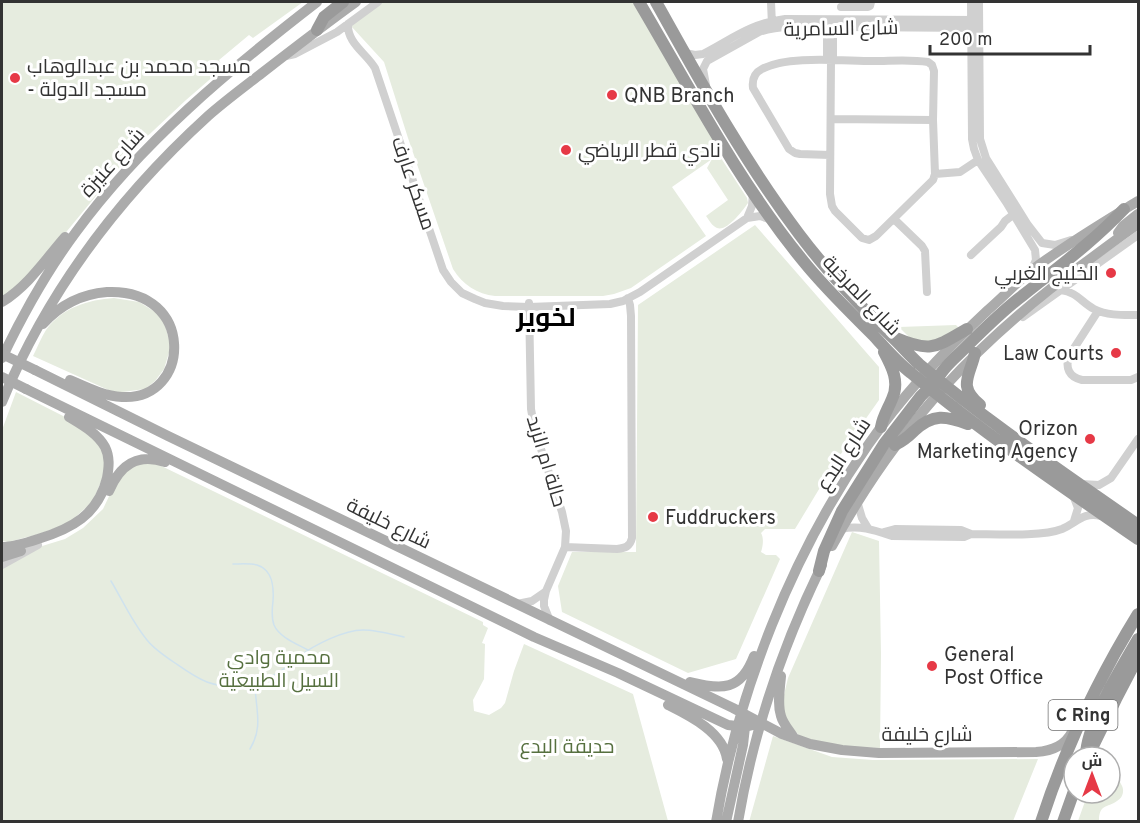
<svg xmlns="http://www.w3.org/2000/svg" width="1140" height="823" font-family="Overpass,Cairo,sans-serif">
<rect width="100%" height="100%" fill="#fff"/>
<path fill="#e6ecdf" d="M2 2H303L253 38 249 35 219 60 223 68 186 100 137 146 30 276 2 299Z
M383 2H634L722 152 719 155 747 198 748 203C743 210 727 232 717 228 712 226 709 220 706 216L728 200 707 168 712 159 672 187 706 236 631 288 614 294 603 296H495C477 294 463 285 453 269L408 138 384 62 351 26Z
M755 225 879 367V400L836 461 795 529H765L761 533C764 538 763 546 761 552L766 555H776L780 559 736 659 688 673 562 612 558 586 572 552H636L638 305Z
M114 298 139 302 157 313 164 322 171 346 164 369 155 381 145 389 115 393 33 356C37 348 41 338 46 330 63 307 88 300 114 298Z
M956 325 959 328 939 342 915 343 899 327Z
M16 392 67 418 98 443 104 454V474L93 501 69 523 39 534 8 542 2 541V430Z
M147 459 483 622V625L488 628 482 643 485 644 484 679 473 700 474 711 489 715 501 708 505 703 514 671 524 644 633 694 668 821 2 822V560L3 558 65 539 83 528 103 509 120 473Z
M852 532 879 541 881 654 880 748 847 747 822 743 801 737 788 725 782 703 788 678Z
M773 736 832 757 873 760 1038 759 1013 821 749 822Z
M1116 757 1113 765 1112 772C1115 777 1119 779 1121 784 1125 790 1123 798 1117 801 1107 808 1099 804 1099 821H1078L1088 793H1110V766Z"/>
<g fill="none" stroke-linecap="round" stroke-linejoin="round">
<path stroke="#cfe2ee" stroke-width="1.5" d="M233 564C240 564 250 563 257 565 273 570 274 587 273 601 272 609 271 617 274 625 279 637 297 644 308 650
M111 581C123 601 132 622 147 640 154 649 166 657 175 663 185 670 196 678 207 682 232 691 260 685 282 670 288 666 293 660 300 656 314 645 344 630 363 630 376 630 391 634 404 637
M250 749C264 726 255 708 255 683"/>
<path stroke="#d0d0d0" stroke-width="8" d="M771 2 772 25
M971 2 972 139 974 149 978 160 1006 202 1035 250 1036 260 1031 271
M979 2 980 139 986 158 1028 225 1042 243 1055 245 1071 240
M841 7H868L870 6 871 2
M348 24C347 43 366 53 375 68L443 270 451 282 462 293 475 299 485 303 503 306 529 307 610 304 623 301 640 292 747 218 760 216 772 220
M827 27V60
M685 53 695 55 703 54C732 39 751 23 785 19L979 20
M286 56 295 54 337 32 378 2
M833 60V27
M706 85 703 69 707 61 759 32C785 23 816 27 843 27 888 27 933 28 979 28
M831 119 933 120
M830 155 800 154 795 153 789 149 753 88C752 80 754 73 762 69 788 55 842 61 873 61 891 61 910 59 928 62L932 65 934 71 933 120 935 174 933 180 876 236 869 240 862 238 835 211 832 206 830 194 831 60
M935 174 960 172 978 160
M747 218 752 206 753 193
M894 219 922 246 925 251 927 292
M971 255 1001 227 1005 221 1014 214
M1061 290C1077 292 1082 303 1094 309 1108 316 1124 315 1138 315
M529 303 531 409 535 431 562 512 566 531 565 547 546 591 544 600V606L550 621
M1098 311 1069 356C1065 368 1069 377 1082 380H1131L1138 377
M1023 317 1138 235
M1081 484 1099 485 1111 478 1138 439
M1073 495 1078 508 1074 521
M857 501 862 518 868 528
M841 529C860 525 874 530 892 536L964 537 971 534C994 534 1042 537 1062 529 1078 522 1082 512 1101 516
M884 532 895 529 961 530 971 534
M565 547 617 549C625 548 630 547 632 538L631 316 630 305 628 298
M2 565 38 545
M517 604 532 601 545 592"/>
<path stroke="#ababab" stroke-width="10" d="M1118 233 1123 226 1138 214
M2 302C28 286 45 260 65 237
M43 324C60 305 82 294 107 292 196 288 192 401 122 397 104 396 86 387 70 380
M2 358C23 314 47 271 76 232 142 142 229 70 317 2
M35 370 168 436 733 708 782 734 810 744 842 750 879 753 1036 752C1052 751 1065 746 1072 732
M26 389 534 637 618 673 728 725 745 727 761 723
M2 402C48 290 119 197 208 116 225 101 244 87 262 73 293 49 324 25 356 2
M109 491C120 465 137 453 165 462
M832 546C898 425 979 339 1090 259 1106 247 1122 235 1138 224
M2 547C14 547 26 543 38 539 71 529 98 515 107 478 109 467 110 457 105 447 97 433 82 425 69 417
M2 557 21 551
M781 676C780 689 777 703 781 716 783 724 790 731 794 738
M690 682C722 690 741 691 754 656
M668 705C690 716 723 732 727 759
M716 822C738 691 792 554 868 445 902 396 944 351 988 310 1003 297 1017 282 1032 270 1065 245 1102 223 1138 201
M726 822 743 745 745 727 744 722
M738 822C753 733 783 645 822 565"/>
<path stroke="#9a9a9a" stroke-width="12" d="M639 2C691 90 739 183 804 262 825 288 849 311 873 335 885 348 897 362 911 373 983 433 1061 486 1138 539
M656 2C700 81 744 161 799 234 826 270 857 303 890 335 900 344 909 355 919 364 988 422 1064 473 1138 525
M317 30 324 17 343 2
M896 338C931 353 936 347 967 329
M975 353C970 376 957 386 980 405
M935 385C939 371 954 359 964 349 982 331 1001 312 1022 296 1057 268 1093 242 1124 209
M881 427C883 416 888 409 892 399 900 382 892 367 884 352
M895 445C903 441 908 437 914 431 933 413 946 416 968 424
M819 571 824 551 842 511 884 444 921 396 929 388 932 380
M1092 748 1116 699 1138 657
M1086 757C1085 726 1122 667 1138 639
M1041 822C1065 748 1098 679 1138 614
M1063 822 1074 791"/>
<path stroke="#ababab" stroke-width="10" d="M2 354 35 370
M2 377 26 389"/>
</g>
<g fill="#e63946" stroke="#fff" stroke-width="2">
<circle cx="15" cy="78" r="6"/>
<circle cx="612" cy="95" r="6"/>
<circle cx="566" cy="150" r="6"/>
<circle cx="1111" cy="273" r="6"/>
<circle cx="1116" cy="353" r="6"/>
<circle cx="1090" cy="439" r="6"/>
<circle cx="653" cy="517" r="6"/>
<circle cx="932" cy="666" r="6"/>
</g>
<g text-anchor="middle" stroke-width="6" stroke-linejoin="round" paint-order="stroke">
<rect fill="#fff" stroke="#707070" stroke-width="1.5" x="1048.5" y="700" width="69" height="30" rx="4.5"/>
<g font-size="18" font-weight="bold" fill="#333">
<text x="1083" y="721">C Ring</text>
</g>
<g font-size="20" fill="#333" stroke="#fff">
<text transform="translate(841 28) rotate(-1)" y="7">شارع السامرية</text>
<text transform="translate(112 162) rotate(-48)" y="7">شارع عنيزة</text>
<text transform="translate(414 183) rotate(71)" y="7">مسكر عارف</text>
<text transform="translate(862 295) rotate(46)" y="7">شارع المرخية</text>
<text transform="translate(843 454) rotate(-57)" y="7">شارع البدع</text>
<text transform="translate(547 461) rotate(73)" y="7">حالة ام الزبد</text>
<text transform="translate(389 523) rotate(26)" y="7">شارع خليفة</text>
<text x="927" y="741">شارع خليفة</text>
</g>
<g font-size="20" fill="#333" stroke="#fff" text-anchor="start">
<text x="27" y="73">مسجد محمد بن عبدالوهاب<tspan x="27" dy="23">- مسجد الدولة</tspan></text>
<text x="624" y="102">QNB Branch</text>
<text x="578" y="157">نادي قطر الرياضي</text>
<text x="1099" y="280" text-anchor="end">الخليج الغربي</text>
<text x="1104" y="360" text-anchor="end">Law Courts</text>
<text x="1078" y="435" text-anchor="end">Orizon<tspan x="1078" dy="23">Marketing Agency</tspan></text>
<text x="665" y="524">Fuddruckers</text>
<text x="944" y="661">General<tspan x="944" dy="23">Post Office</tspan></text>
</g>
<g font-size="20" fill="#56703f" stroke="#fff">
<text x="279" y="664">محمية وادي<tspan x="279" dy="23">السيل الطبيعية</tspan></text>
<text x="567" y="753">حديقة البدع</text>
</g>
<g font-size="26" font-weight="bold" fill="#000" stroke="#fff">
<text x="546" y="326">لخوير</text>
</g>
</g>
<rect width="1140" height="823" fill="none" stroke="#333333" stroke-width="6"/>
<g transform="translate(1092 775)"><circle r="28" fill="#ffffff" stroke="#adadad" stroke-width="1.5"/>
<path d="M0-4.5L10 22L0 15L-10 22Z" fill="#e63946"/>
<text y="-9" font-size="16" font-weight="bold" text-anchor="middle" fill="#333333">ش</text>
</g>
<path d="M930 45v9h160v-9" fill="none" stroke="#333333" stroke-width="3"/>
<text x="939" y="45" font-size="18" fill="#333333" stroke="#ffffff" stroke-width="4.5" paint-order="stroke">200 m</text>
</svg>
